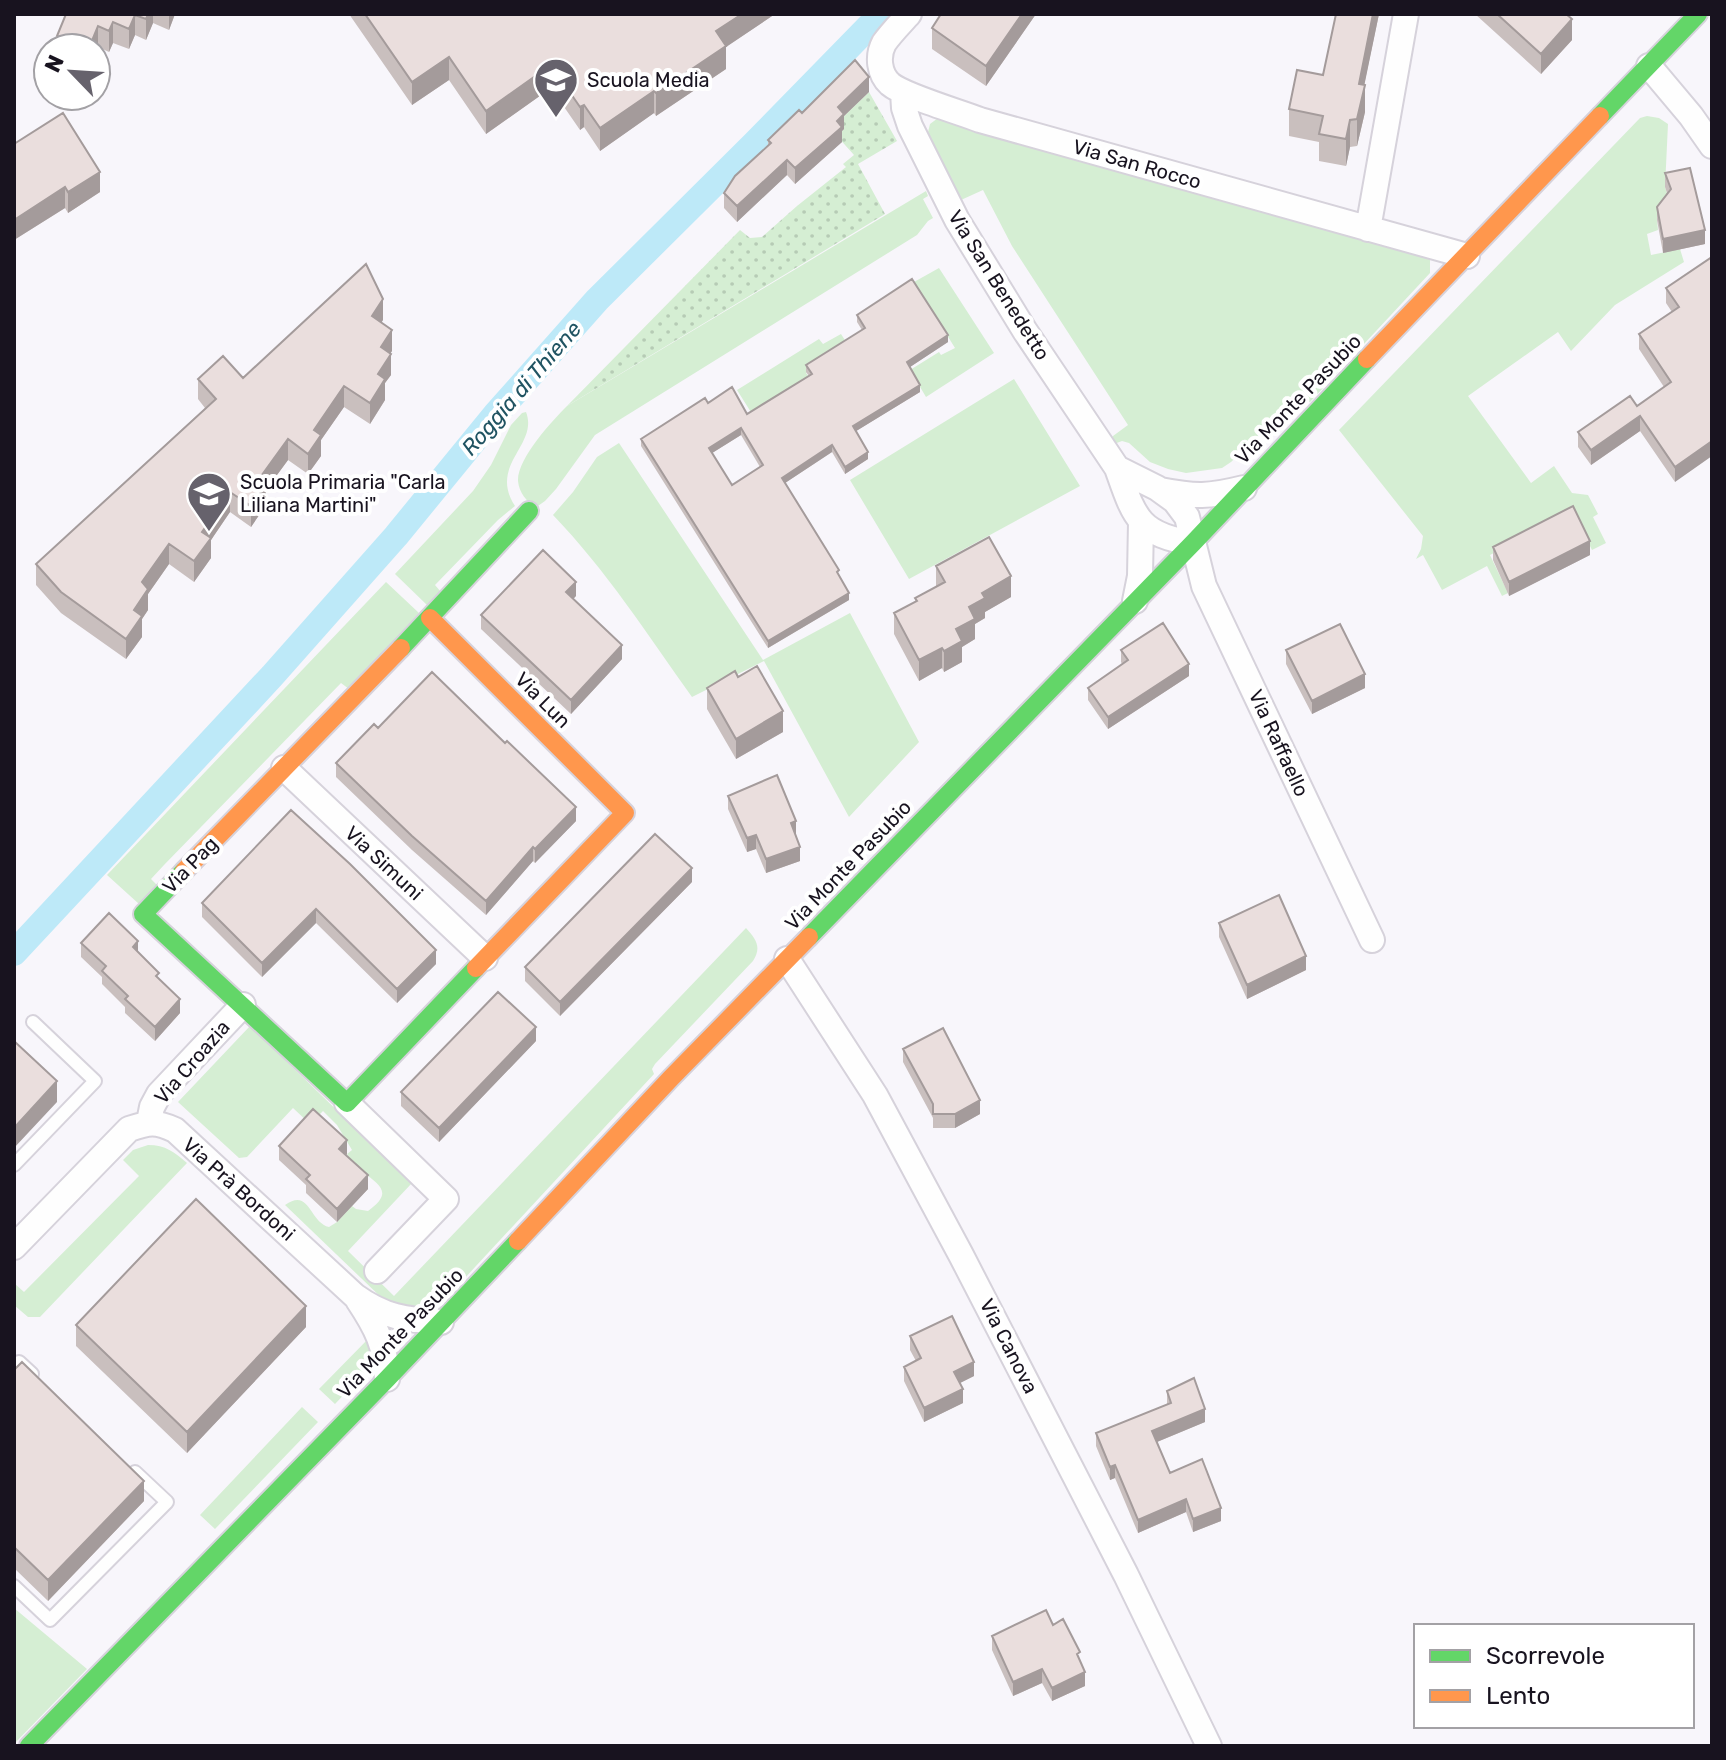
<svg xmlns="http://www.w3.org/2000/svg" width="1726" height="1760" font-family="Rubik,sans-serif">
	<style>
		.green { fill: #d5eed3 }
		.garden { fill: url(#garden-dots) }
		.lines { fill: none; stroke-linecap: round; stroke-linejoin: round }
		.canal { stroke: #bde9f8; stroke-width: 26 }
		.lane-casing { stroke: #d6d2db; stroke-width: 16 }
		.street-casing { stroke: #d6d2db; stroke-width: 28 }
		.fast-casing { stroke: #d6d2db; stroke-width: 22 }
		.slow-casing { stroke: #d6d2db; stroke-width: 22 }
		.lane { stroke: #fefefe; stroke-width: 12 }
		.street { stroke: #fefefe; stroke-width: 24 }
		.fast { stroke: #63d668; stroke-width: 18 }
		.slow { stroke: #ff974d; stroke-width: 18 }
		.wall { fill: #c9bfbe; fill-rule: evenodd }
		.shaded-wall { fill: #a49b9b }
		.building { fill: #eadedd; stroke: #a49b9b; stroke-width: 2; fill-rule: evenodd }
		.labels { text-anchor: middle; stroke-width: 8; stroke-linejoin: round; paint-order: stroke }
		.poi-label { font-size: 20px; fill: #18131f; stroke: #fff; text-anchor: start }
		.street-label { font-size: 20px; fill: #18131f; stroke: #fff }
		.water-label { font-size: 22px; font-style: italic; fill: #215462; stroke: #fff }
	</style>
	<defs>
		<pattern id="garden-dots" width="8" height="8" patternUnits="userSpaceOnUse" patternTransform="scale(2)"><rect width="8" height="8" fill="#d5eed3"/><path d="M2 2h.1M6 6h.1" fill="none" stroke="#b6cbb5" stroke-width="1.8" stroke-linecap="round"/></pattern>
	</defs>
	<rect width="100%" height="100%" fill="#f8f6fb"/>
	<!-- green -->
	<path class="green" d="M1647 116 1659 118 1668 124 1665 187 1669 199 1657 220 1658 230 1647 234 1651 255 1680 249 1684 262 1615 305 1571 351 1558 332 1468 396 1531 483 1554 466 1572 493 1588 495 1598 514 1593 517 1606 543 1592 550 1573 512 1490 555 1508 593 1502 596 1487 566 1442 590 1423 555 1416 559 1421 549 1423 536 1339 430 1640 118Z
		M938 118 1430 256V273L1310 402 1294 397 1287 399 1260 434 1231 462 1222 468 1186 473 1168 469 1150 462 1129 443 1122 441 1114 444 1111 439 1113 436 1128 425 1012 246 983 190 961 200 928 132 930 124Z
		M926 191 928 196 923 199 933 218 928 221 917 235 595 435 556 489 545 501 535 508C527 501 519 493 518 481 517 459 552 421 567 406Z
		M939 268 994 353 926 397 910 370 939 352 941 355 955 348 914 282Z
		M841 334 848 345 806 373 812 381 754 417 737 390 819 339 823 344Z
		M1014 379 1080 486 909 579 850 480Z
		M526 412C539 445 488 465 515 506L498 520 435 585 441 592 428 606 395 574 473 491 491 465 511 425 522 413Z
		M619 443 763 660 850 613 919 742 849 817 764 661 692 697C648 635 606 570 553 515L573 492 597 457Z
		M386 582 419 613 349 689 341 683 164 865 151 879 158 886 139 904 107 875Z
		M746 928C756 939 762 947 753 961L655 1064 652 1069 654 1074 438 1307 411 1311 387 1303 285 1205C310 1187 309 1222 329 1227L337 1222 352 1206 356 1209 368 1211C393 1193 381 1186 363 1172 358 1168 354 1163 349 1158L347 1154 352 1150 337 1125 323 1111 310 1124 293 1108 247 1157 239 1158 178 1102 250 1026 412 1183 348 1251 394 1296Z
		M148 1145C166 1145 174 1152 187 1163L40 1317H28L14 1305V1283L24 1292 139 1176 123 1160 133 1150Z
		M370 1337 376 1361 335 1404 319 1389Z
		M302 1407 318 1422 215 1529 200 1515Z
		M14 1608 87 1669 14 1744Z"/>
	<!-- garden -->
	<path class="garden" d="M869 92 897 141 858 164 885 214 567 406 740 230 750 238 762 237 797 206 846 167 843 164 854 155 837 136 838 122Z"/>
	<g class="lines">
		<!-- canal -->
		<path class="canal" d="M14 953 272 676 396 536 495 415 597 300 754 144 881 14"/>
		<!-- lane casing -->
		<g class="lane-casing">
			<path id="lane" d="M14 1165 95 1081 33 1022
				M14 1367 19 1362 32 1374
				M14 1586 50 1620 167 1502 135 1472"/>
		</g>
		<!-- street casing -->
		<g class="street-casing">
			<path id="street" d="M909 14C901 23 891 33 884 43 877 56 879 74 890 84 904 96 960 112 980 120L1467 256
				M1649 66 1691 116 1712 146
				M903 92 904 108 910 126 957 220 1025 331 1117 468
				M1368 229 1406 14
				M1160 490C1196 497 1208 497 1244 488
				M1193 543C1138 535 1134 516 1117 468L1157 488 1175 501 1187 517 1204 586 1372 940
				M1135 601 1140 576 1141 522
				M284 768 485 958
				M787 959 875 1095 961 1255 1126 1575 1209 1746
				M347 1103 446 1199 377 1271
				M149 1122 152 1107 159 1094 243 1005
				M14 1247 129 1129C150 1122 155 1121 175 1130L355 1296C384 1317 406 1320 441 1322
				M358 1300C376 1327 386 1346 387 1379"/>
		</g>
		<!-- fast casing -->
		<g class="fast-casing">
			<path id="fast" d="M1600 116 1698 14
				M401 648 529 511
				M184 871 143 914 347 1103 476 968
				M809 937 1193 543 1367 359
				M29 1746 387 1379 518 1241"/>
		</g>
		<!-- slow casing -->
		<g class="slow-casing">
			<path id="slow" d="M1367 359 1600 116
				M430 618 625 813 476 968
				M184 871 401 648
				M518 1241 671 1078 809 937"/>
		</g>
		<!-- lane -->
		<use href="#lane" class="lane"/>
		<!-- street -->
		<use href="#street" class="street"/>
		<!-- fast -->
		<use href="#fast" class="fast"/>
		<!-- slow -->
		<use href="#slow" class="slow"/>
	</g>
	<!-- wall -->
	<path class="wall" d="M66 14H175L169 30 153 23 146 40 135 35 129 49 113 43 109 52 98 47 96 48H57V36Z
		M349 14H775L726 47V69L656 116 654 113 600 151 584 127 580 130 551 88 486 134 449 80 412 105Z
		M941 14H1036L986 86 932 49V28Z
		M1336 14H1379L1364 85 1365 112 1357 146 1350 147 1346 166 1319 161V142L1289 136V109L1323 75Z
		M1475 14H1566L1572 40 1541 74Z
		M869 92 844 116V129L842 131V142L795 184 787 175 737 222 724 208V193L768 145V140L802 113Z
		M14 144 100 192 68 213 65 208 14 240Z
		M1665 173 1705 244 1663 253 1657 220V207L1667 193 1665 187Z
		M1712 257 1675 482 1640 431 1591 465 1578 447V432L1637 406 1664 387 1639 349V334L1672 312 1666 303V288Z
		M857 315 948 342 910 367 920 392 856 431 868 459 845 474 832 452 785 483 839 576 849 600 768 648 641 446V439L708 403 747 414 809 376 806 372V365L862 330 857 322ZM741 435 760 467 732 485 712 453Z
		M383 320 381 323 392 351 390 353 391 375 385 383V400L370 424 344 407 321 440V456L308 474 288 460 266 490V505L251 527 230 512 211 540V558L194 582 169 564 148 594V610L142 619V637L126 659 61 613 36 585V564L205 408 198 399V379L243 378Z
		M1493 547 1590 555 1509 596 1493 560Z
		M936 566 1011 597 985 612V618L975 624V639L962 647V662L944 672 942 668 919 681 894 634V613L915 602V598L936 587Z
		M576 596 573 599 622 659 571 714 481 629V615Z
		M1121 650 1189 676 1108 729 1088 700V688L1122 664 1121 662Z
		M1286 650 1365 688 1312 714 1286 664Z
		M738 677 783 732 736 759 707 709V688Z
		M378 728 576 821 535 863 533 861 486 915 412 850 336 777V763Z
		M728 796 796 835 800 861 766 873 756 849 747 852 728 809Z
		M291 810 436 964 397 1003 316 923 262 977 202 917V903Z
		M692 882 560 1016 525 981V967Z
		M1219 923 1306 970 1247 999 1219 937Z
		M81 943 138 953 159 980 180 1013 155 1041 125 1013V1007L102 984V977L81 957Z
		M536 1041 439 1142 401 1106V1092Z
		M903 1049 980 1114 955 1128H933V1118L903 1062Z
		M279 1146 347 1154 346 1155 368 1189 337 1222 306 1193V1185L279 1160Z
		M76 1325 306 1327 187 1453 76 1346Z
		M910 1336 974 1376 960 1383 963 1403 924 1422 904 1381V1367L916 1361 910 1350Z
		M14 1370 144 1501 48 1601 14 1568Z
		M1167 1391 1205 1422 1157 1442 1170 1473 1221 1521 1193 1532 1186 1512 1138 1533 1115 1478 1110 1480 1096 1446V1433L1167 1405Z
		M1053 1625 1080 1661 1085 1686 1052 1701 1042 1683 1013 1696 992 1650V1636Z"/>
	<!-- shaded-wall -->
	<path class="shaded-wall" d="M148 14H153V23L146 40V19Z
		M169 14H175L169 30Z
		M742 14H775L726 47V69L656 116V93L716 31Z
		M1022 14H1036L986 86V66Z
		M1373 14H1379L1359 111V84Z
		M135 15V35L129 49V29Z
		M1572 19V40L1541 74V54Z
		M113 22V43L109 52V31Z
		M98 26V47L96 51V48H89Z
		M449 57V80L412 105V82Z
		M551 65V88L486 134V111Z
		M869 77V92L844 116V129L842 131V142L795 184V168L838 107Z
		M1365 85V112L1357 146V119Z
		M654 91V113L600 151V128Z
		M584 105V127L580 130V107Z
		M1350 120V147L1346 166V139Z
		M787 160V175L737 222V206Z
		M100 172V192L68 213V192Z
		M65 187V208L14 240V220Z
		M1705 230V244L1663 253V239Z
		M383 299V320L372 337V316Z
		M392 330V351L381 368V347Z
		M948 335V342L907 369V362Z
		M391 354V375L385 383V400L370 424V403L378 374Z
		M920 385V392L853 433V426Z
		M344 386V407L321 440V456L308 474V454L314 430Z
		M1640 416V431L1591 465V450Z
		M741 428V435L709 455V448Z
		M288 439V460L266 490V505L251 527V506L259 479Z
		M1712 441V456L1675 482V467Z
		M832 445V452L782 485V478Z
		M868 452V459L845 474V467Z
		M230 492V512L211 540V558L194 582V561L202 532Z
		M1590 541V555L1509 596V582Z
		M169 544V564L148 594V610L142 619V637L126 659V639L142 582Z
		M1011 576V597L985 612V618L975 624V639L962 647V662L944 672V651L969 607 982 593Z
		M576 582V596L566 606V592Z
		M849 593V600L768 648V641Z
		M622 645V659L571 714V700Z
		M942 648V668L919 681V660Z
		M1189 664V676L1108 729V717Z
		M1365 674V688L1312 714V701Z
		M783 711V732L736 759V739Z
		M576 807V821L535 863V849Z
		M796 821V835L791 837V823Z
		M756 835V849L747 852V838Z
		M533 847V861L486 915V901Z
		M800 847V861L766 873V859Z
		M692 868V882L560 1016V1002Z
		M316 909V923L262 977V963Z
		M138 941V955L133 947Z
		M436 950V964L397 1003V989Z
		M1306 956V970L1247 999V985Z
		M180 999V1013L155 1041V1027Z
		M536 1027V1041L439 1142V1128Z
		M57 1081V1102L14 1148V1128Z
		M980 1100V1114L955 1128V1114Z
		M347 1140V1154L339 1163V1149Z
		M368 1175V1189L337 1222V1209Z
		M306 1306V1327L187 1453V1432Z
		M974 1362V1376L954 1386V1372Z
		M963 1389V1403L924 1422V1408Z
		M1205 1409V1422L1152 1444V1431Z
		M1115 1465V1478L1110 1480V1467Z
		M144 1481V1501L48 1601V1580Z
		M1186 1499V1512L1138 1533V1520Z
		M1221 1508V1521L1193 1532V1519Z
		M1042 1669V1683L1013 1696V1682Z
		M1085 1672V1686L1052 1701V1688Z"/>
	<!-- building -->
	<path class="building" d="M66 14H148L146 19 135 15 129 29 113 22 109 31 98 26 89 48H66L69 40 57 36Z
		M365 14H742L716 31 726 46 656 93 654 91 600 128 584 105 580 107 551 65 486 111 449 57 412 82Z
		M941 14H1022L986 66 932 28Z
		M1336 14H1373L1359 84 1365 85 1357 119 1350 120 1346 139 1319 134 1323 116 1289 109 1297 70 1323 75Z
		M1497 14H1566L1572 19 1541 54Z
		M855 60 869 77 838 107 844 114 837 121 842 127 795 168 787 160 737 206 724 193 735 176 771 143 768 140 799 110 802 113Z
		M63 113 100 172 68 192 65 187 14 220V144Z
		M1690 168 1705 230 1663 239 1657 207 1671 189 1665 173Z
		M1712 257V441L1675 467 1640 416 1591 450 1578 432 1630 396 1637 406 1671 382 1639 334 1679 307 1666 288Z
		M366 264 383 299 372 316 392 330 381 347 391 354 378 374 385 379 370 403 344 386 314 430 321 435 308 454 288 439 259 479 266 484 251 506 230 492 202 532 211 538 194 561 169 544 142 582 148 589 134 610 142 616 126 639 61 592 36 564 216 399 198 379 223 356 243 378Z
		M912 279 948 335 907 362 920 385 853 426 868 452 845 467 832 445 782 478 839 570 837 572 849 593 768 641 641 439 705 398 708 403 732 387 747 414 812 374 806 365 865 328 857 315ZM741 428 763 465 732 485 709 448Z
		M1573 506 1590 541 1509 582 1493 547Z
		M989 537 1011 576 982 593 985 598 969 607 975 619 956 629 962 641 944 651 942 648 919 660 894 613 917 601 915 598 945 582 936 566Z
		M543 550 576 582 566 592 622 645 571 700 481 615Z
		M1163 623 1189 664 1108 717 1088 688 1128 660 1121 650Z
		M1340 624 1365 674 1312 701 1286 650Z
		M757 666 783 711 736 739 707 688 735 671 738 677Z
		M432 672 505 743 507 741 576 807 535 849 533 847 486 901 412 836 336 763 374 724 378 728Z
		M777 775 796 821 791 823 800 847 766 859 756 835 747 838 728 796Z
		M291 810 350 864 436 950 397 989 316 909 262 963 202 903Z
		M655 834 692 868 560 1002 525 967Z
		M1279 895 1306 956 1247 985 1219 923Z
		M109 913 138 941 133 947 159 973 156 976 180 999 155 1027 125 999 128 996 102 971 106 966 81 943Z
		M498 992 536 1027 439 1128 401 1092Z
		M943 1028 980 1100 955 1114H933V1104L903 1049Z
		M14 1041 57 1081 14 1128Z
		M313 1109 347 1140 339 1149 368 1175 337 1209 306 1179 310 1175 279 1146Z
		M196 1199 306 1306 187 1432 76 1325Z
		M952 1316 974 1362 954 1372 963 1389 924 1408 904 1367 921 1358 910 1336Z
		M22 1362 144 1481 48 1580 14 1547V1370Z
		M1194 1378 1205 1409 1152 1431 1170 1473 1202 1459 1221 1508 1193 1519 1186 1499 1138 1520 1115 1465 1110 1467 1096 1433 1171 1403 1167 1391Z
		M1046 1610 1053 1625 1063 1619 1080 1652 1077 1654 1085 1672 1052 1688 1042 1669 1013 1682 992 1636Z"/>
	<!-- icons -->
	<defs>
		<g id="school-pin" transform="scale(2.3)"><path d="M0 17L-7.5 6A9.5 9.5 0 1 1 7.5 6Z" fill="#66626c" stroke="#fff"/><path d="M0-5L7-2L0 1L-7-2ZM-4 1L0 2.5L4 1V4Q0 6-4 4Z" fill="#fff"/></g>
	</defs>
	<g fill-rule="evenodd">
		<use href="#school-pin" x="556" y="80"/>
		<use href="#school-pin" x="209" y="494"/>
	</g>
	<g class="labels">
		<!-- poi labels -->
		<g class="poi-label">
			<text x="587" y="87">Scuola Media</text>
			<text x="240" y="489">Scuola Primaria "Carla<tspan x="240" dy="23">Liliana Martini"</tspan></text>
		</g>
		<!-- street labels -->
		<g class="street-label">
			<text transform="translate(1137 164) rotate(16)" y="7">Via San Rocco</text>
			<text transform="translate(999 285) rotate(58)" y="7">Via San Benedetto</text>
			<text transform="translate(1298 399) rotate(-46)" y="7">Via Monte Pasubio</text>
			<text transform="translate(543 700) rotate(45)" y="7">Via Lun</text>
			<text transform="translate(1279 743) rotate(65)" y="7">Via Raffaello</text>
			<text transform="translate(384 863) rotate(43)" y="7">Via Simuni</text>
			<text transform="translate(190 865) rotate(-46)" y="7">Via Pag</text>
			<text transform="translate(848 865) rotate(-46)" y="7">Via Monte Pasubio</text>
			<text transform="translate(192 1062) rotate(-49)" y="7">Via Croazia</text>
			<text transform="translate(239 1189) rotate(42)" y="7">Via Prà Bordoni</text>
			<text transform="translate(400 1333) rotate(-46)" y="7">Via Monte Pasubio</text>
			<text transform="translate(1009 1346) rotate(63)" y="7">Via Canova</text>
		</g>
		<!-- water labels -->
		<g class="water-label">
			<text transform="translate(521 388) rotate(-49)" y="8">Roggia di Thiene</text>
		</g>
	</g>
	<!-- border -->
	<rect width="1726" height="1760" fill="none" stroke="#18131f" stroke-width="32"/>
	<!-- legend -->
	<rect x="1414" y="1624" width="280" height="104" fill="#ffffff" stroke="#a3a1a5" stroke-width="2"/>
	<rect x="1430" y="1650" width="40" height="12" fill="#63d668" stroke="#a3a1a5" stroke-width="2"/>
	<text x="1486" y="1664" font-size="24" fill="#18131f">Scorrevole</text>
	<rect x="1430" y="1690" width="40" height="12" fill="#ff974d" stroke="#a3a1a5" stroke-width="2"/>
	<text x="1486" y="1704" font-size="24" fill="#18131f">Lento</text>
	<!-- north arrow -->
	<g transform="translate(72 72) rotate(295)"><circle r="38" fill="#ffffff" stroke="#a3a1a5" stroke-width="2"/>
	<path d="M0-6L14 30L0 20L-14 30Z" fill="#66626c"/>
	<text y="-12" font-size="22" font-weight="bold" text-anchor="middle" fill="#18131f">N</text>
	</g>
</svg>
